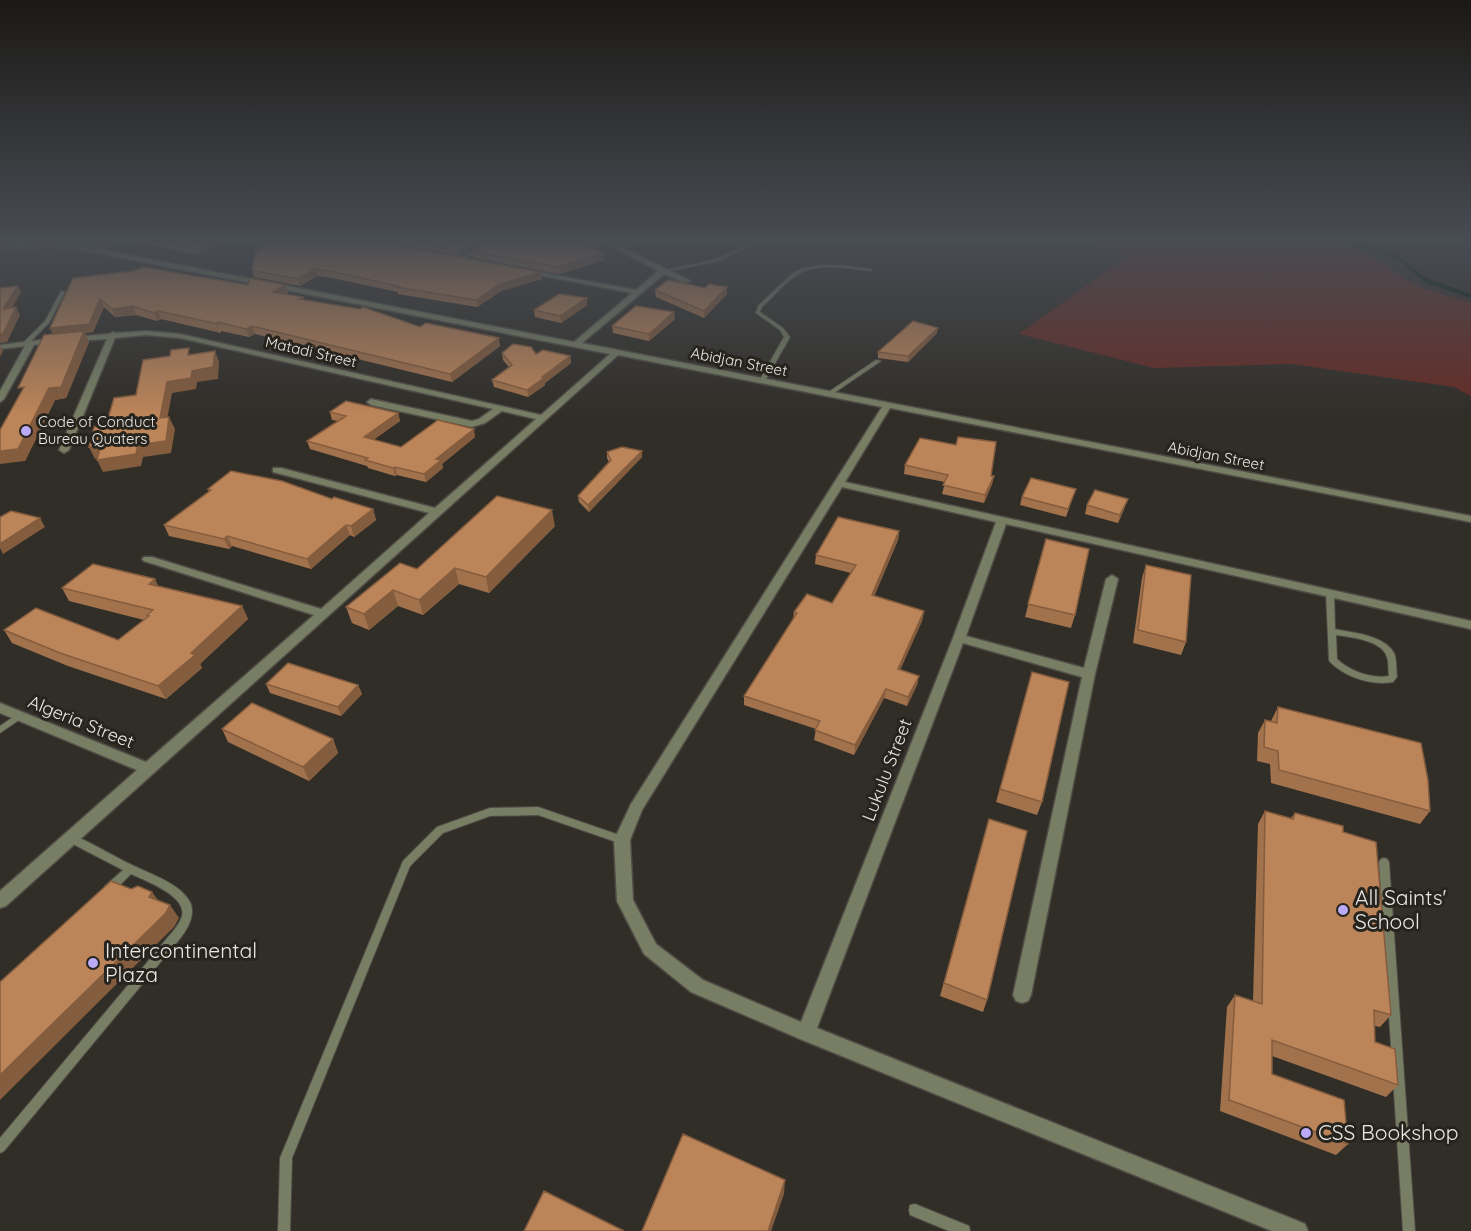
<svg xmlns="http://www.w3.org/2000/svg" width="1471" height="1231" font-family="Quicksand,sans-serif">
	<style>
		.green { fill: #652c26 }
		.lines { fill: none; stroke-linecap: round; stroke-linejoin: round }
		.stream { stroke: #001d09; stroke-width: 4 }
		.service-casing { stroke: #4f4c46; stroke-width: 2 }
		.minor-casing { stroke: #4f4c46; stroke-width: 3 }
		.service { fill: #777e64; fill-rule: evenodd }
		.minor { fill: #777e64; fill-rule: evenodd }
		.wall { fill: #a2724d }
		.shaded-wall { fill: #845c3e }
		.building { fill: #bc8459; stroke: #845c3e; stroke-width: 1.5 }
		.poi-dot { fill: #bbaaf6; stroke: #27241e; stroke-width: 2 }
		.labels { text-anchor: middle; stroke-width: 6; stroke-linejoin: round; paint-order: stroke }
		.far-street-label { font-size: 15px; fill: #eae8e4; stroke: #27241e }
		.far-poi-label { font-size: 15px; fill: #eae8e4; stroke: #27241e; text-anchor: start }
		.street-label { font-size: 18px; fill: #eae8e4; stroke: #27241e }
		.near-poi-label { font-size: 21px; fill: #eae8e4; stroke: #27241e; text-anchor: start }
	</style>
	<rect width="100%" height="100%" fill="#312e28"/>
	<!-- green -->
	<path class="green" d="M1090 241H1317L1359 250 1378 260 1405 279 1426 289 1471 303V396L1454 387 1291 364 1154 368 1019 334 1125 258Z"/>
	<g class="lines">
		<!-- stream -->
		<path class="stream" d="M1346 241 1399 258 1425 280 1471 296"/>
		<!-- service casing -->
		<g class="service-casing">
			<path id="service" d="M755 241H761L716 262 663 272 661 271 713 260Z
				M821 265H842L870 269 872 270 870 271C847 269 817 261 797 275 784 283 774 296 762 307L760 312 783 328 790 337 765 381 760 382 759 381 784 337 780 330 756 313 758 306 793 273 801 269Z
				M61 291 65 292 49 323 27 345H23V343L45 321Z
				M876 360 881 361 831 395H827V393Z
				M1327 591H1330L1334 593 1335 629C1353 633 1384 635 1394 653 1397 660 1396 669 1397 677L1393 682C1372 686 1345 677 1330 662L1329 660 1326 593ZM1336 635C1350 637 1382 640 1387 657 1389 663 1388 670 1389 676 1372 679 1349 671 1337 659Z
				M19 713 22 714 23 716 22 718 0 733V726Z
				M538 807 625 837 627 840 625 843 622 844 538 815 490 816 443 833 410 866 292 1158 290 1231H278L280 1158 403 861 437 827 490 808Z
				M70 834C91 842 111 855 132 865 148 873 167 879 181 891 186 896 192 902 192 910 193 926 177 942 168 953L4 1151 0 1153V1138L160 947C167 937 179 927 182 916 187 896 146 881 131 874L113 892 109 893 105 892 104 889 105 886 123 870 67 841 65 838 67 835Z
				M1384 858 1387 859 1389 862 1415 1231H1403L1379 862 1381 859Z
				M915 1204 969 1226 970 1231H949L910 1215 909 1210 910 1205Z"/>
		</g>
		<!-- minor casing -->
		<g class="minor-casing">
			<path id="minor" d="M114 241H123L104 250 574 342 632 293 523 272 527 270 636 290 658 271 601 241H610L691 281 684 283 664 274 582 343 1471 516V522L890 408 845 482 1471 621V629L1006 524 966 636 1084 668 1106 579 1112 575 1118 579 1095 674 1031 995 1028 1001 1022 1003 1016 1001 1013 995 1082 677 963 643 817 1028 1298 1221 1305 1224 1308 1231H1272L800 1039 691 992 644 954 617 901 614 840 631 804 882 407 618 355 6 906 0 908V891L137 770 0 713V703L146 762 314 615 144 561 142 559 144 557H152L321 609 429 513 273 472V468H281L435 508 536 419 502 411 485 423 472 427 371 405 367 402 371 399 472 421 479 419 493 409 180 338 146 335 115 338 69 450 64 453 59 450 107 339 74 341H71V337L109 334 113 332 116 333 146 331 180 334 541 415 610 354 77 249 48 247 0 249V245L48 243 96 249ZM842 487 996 522 953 638 801 1022 703 980 656 944 633 900 630 840 642 810Z
				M488 241H496L462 261 457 260Z
				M56 338 60 340 59 342 34 345 4 399 0 402V391L25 346 0 349V345Z"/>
		</g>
		<!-- service -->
		<use href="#service" class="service"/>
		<!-- minor -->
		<use href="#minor" class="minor"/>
	</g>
	<!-- wall -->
	<path class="wall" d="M0 241H18L0 243Z
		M89 241H108L103 243Z
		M134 241H226L197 255Z
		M274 241 542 279 501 291 477 307 398 294V292L332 278 317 276 300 286 254 277 252 270Z
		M381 241H483L459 256Z
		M601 248 595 249 605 260 559 274 473 258 472 251Z
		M73 278 248 285H285L288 293 286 294 303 297 304 300 500 346 452 382 255 334 249 337 221 331V333L161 319 157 321 136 315 115 317 104 307 93 332 85 333 89 342 66 398 55 400 25 461 53 334 50 328Z
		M727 287V294L704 318 656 297 655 290Z
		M587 298V305L561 323 535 317 534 310Z
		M675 319 649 341 613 333 612 326Z
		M937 333 908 362 878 358V352Z
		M502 353 570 356 571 363 545 383V385L528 397 494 387 492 380 509 367 503 360Z
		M330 412 398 413 400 421 373 440 401 447 475 437 442 464 443 468 426 482 397 475 395 476 368 468 367 466 310 449 307 441 338 421 332 420Z
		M607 452 642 457 589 512 579 502 578 496 609 462 607 458Z
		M905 465 994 476 992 484 984 503 942 494 945 482 904 474Z
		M208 489 332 499 373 509 376 520 354 537 350 535 311 569 232 546 229 549 169 536 164 525 209 492Z
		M1022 497H1073L1066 517 1020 505Z
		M1087 505 1125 507 1118 523 1085 514Z
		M555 526 489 593 459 584 423 615 398 606 369 630 352 623 346 607 417 569Z
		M899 531 898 540 874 596 924 611 922 621 900 670 919 676 917 685 907 706 884 698 854 755 814 740 816 729 744 705V696L793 619 794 612 832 603 851 573 815 564 816 555Z
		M1046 539 1075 615 1071 628 1025 617Z
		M1146 565 1186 642 1181 655 1133 643 1142 578Z
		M158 586 242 606 248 619 200 664 202 668 166 699 68 666 12 643 4 630 118 640 144 620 69 601 62 588Z
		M266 684 358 685 362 694 341 716 270 693Z
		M1029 685 1042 802 1037 815 996 802Z
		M1278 707 1430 811 1420 824 1271 783 1270 764 1257 761 1258 733 1265 720 1271 721Z
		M222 729 333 739 338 753 309 781 228 742Z
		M1265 811 1291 818 1295 813 1343 832 1391 1015 1380 1027 1375 1026V1042L1398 1085 1386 1097 1272 1056V1074L1348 1144 1336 1155 1220 1111 1227 1007 1235 995 1253 1001 1258 824Z
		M989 819 987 1000 983 1012 940 996Z"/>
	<!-- shaded-wall -->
	<path class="shaded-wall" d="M210 241H226L197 255 195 249Z
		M471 241H483L459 256 457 249Z
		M600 241 601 248 586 252 585 245Z
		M605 253V260L559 274 558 267Z
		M315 269 317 276 300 286 298 279Z
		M541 272 542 279 501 291 477 307 476 300 500 284Z
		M285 285 288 293 275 300 273 292Z
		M18 286 21 293 7 316 3 309Z
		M727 287V294L704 318V311Z
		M587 298V305L561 323 560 316Z
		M100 299 104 307 93 332 85 333 89 342 66 398 55 400 25 461 0 464V451L54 336 50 328Z
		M133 306 136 315 115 317 112 309Z
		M16 307 20 315 7 342 0 343V334Z
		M158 311 161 319 157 321 154 313Z
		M674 312 675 319 649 341V334Z
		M252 326 255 334 249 337 246 329Z
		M938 328 937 333 908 362V356Z
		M499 338 500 346 452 382 450 374Z
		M0 346 3 351 0 357Z
		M215 351 219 362 218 379 197 382 196 389 172 393 165 430 160 418 167 382 192 371Z
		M570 356 571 363 545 383V385L528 397 527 390Z
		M398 413 400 421 366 445 364 437Z
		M169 417 175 429 171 453 143 457 141 466 103 472 97 460 138 445Z
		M474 429 475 437 442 464 443 468 426 482 424 474 436 459Z
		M101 445 107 457 95 459 89 447Z
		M642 451V457L589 512 588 505Z
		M395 467 397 475 395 476 393 468Z
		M994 476 992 484 984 503 985 495Z
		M1128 499 1125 507 1118 523 1120 515Z
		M373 509 376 520 354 537 351 526Z
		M552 510 555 526 489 593 486 577Z
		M40 518 45 527 3 554 0 548V544Z
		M346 525 350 535 311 569 307 559Z
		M899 531 898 540 871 604 872 595Z
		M227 536 232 546 229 549 224 539Z
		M455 568 459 584 423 615 419 600Z
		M155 579 161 592 149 584Z
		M393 590 398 606 369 630 364 614Z
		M242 606 248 619 200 664 202 668 166 699 158 686 191 653Z
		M924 611 922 621 896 679 898 669Z
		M919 676 917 685 907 706 908 697Z
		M358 685 362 694 341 716 338 707Z
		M886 689 884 698 854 755 855 745Z
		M333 739 338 753 309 781 303 767Z
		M152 892 161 904 149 897Z
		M170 905 179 918 174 927 0 1100V1075Z
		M785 1180 784 1194 771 1231H768Z"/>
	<!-- building -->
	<path class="building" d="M161 241H210L195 249Z
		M274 241H374L541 272 500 284 476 300 396 287 398 286 330 271 315 269 298 279 252 270 256 251Z
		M415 241H471L457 249Z
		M488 241H600L585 245 605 253 558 267 472 251Z
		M143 267 248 285 250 278 285 285 273 292 303 297 299 299 360 309 363 307 420 327 426 323 499 338 450 374 252 326 246 329 218 322V324L158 311 154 313 133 306 112 309 100 299 89 324 50 328 73 278 134 271Z
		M668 280 705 288 709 284 727 287 704 311 655 290Z
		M18 286 3 309 16 307 3 334H0V288Z
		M559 294 587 298 560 316 534 310Z
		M636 306 674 312 649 334 612 326Z
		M913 321 938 328 908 356 878 352Z
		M84 331 61 387 49 388 18 449 0 451V430L24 387 18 388 44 335Z
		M513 344 531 347 536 354 543 350 570 356 542 377 544 378 527 390 492 380 512 365 502 353Z
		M189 348 188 355 215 351 213 367 192 371 191 378 167 382 160 418 169 417 166 441 138 445 136 454 97 460 101 445 89 447 94 427 106 425 114 398 136 395 143 360 170 356 171 350Z
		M346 401 398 413 364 437 401 447 438 420 474 429 436 459 441 460 424 474 395 467 393 468 365 460 368 458 307 441 346 416 330 412Z
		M958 437 996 442 991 476H994L985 495 943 485 948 475 905 465 920 438 956 445Z
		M622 447 642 451 588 505 578 496 611 460 607 452Z
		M231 471 282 481 332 499 334 497 373 509 351 526 346 525 307 559 227 536 224 539 164 525 211 490 208 489Z
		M1031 478 1076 489 1068 509 1022 497Z
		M1095 490 1128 499 1120 515 1087 505Z
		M497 496 552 510 486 577 455 568 419 600 393 590 364 614 346 607 400 563 417 569Z
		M11 511 40 518 0 544V517Z
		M838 517 899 531 872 595 924 611 898 669 919 676 908 697 886 689 855 745 815 730 820 721 744 696 797 613 794 612 807 594 832 603 856 565 816 555Z
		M1046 539 1089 549 1075 615 1028 604Z
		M93 564 155 579 149 584 242 606 191 653 195 655 158 686 60 653 4 630 36 608 118 640 149 616 147 615 153 610 62 588Z
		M1146 565 1191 575 1186 642 1138 630Z
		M288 663 358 685 338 707 266 684Z
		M1032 672 1069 682 1042 802 1000 789Z
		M252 703 333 739 303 767 222 729Z
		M1278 707 1421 743 1428 780 1430 811 1279 770 1278 751 1264 747 1265 720 1277 723Z
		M1265 811 1293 819 1295 813 1343 826V832L1376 842 1391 1015 1374 1010 1375 1042 1395 1049 1398 1085 1272 1040V1074L1344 1100 1348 1144 1229 1100 1235 995 1262 1004Z
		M989 819 1027 831 987 1000 944 983Z
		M111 881 131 889 138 886 152 892 149 897 170 905 165 914 0 1075V982Z
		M683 1134 785 1180 768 1231H642Z
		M544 1191 624 1231H524Z"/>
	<!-- sky -->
	<linearGradient id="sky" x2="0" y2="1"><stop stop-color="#1b1916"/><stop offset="0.58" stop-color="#484c53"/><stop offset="1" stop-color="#484c53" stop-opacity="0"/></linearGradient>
	<rect width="1471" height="414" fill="url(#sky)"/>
	<!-- markers -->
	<g class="poi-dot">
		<circle cx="26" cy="431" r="6"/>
		<circle cx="1343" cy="910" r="6"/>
		<circle cx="93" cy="963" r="6"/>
		<circle cx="1306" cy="1133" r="6"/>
	</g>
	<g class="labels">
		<!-- far-street labels -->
		<g class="far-street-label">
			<text transform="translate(311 352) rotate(13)" y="5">Matadi Street</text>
			<text transform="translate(739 362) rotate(11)" y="5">Abidjan Street</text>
			<text transform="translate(1216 456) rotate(11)" y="5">Abidjan Street</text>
		</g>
		<!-- far-poi labels -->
		<g class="far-poi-label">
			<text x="38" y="427">Code of Conduct<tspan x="38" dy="17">Bureau Quaters</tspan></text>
		</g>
		<!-- street labels -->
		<g class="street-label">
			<text transform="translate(81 722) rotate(22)" y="6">Algeria Street</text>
			<text transform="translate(887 770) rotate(-69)" y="6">Lukulu Street</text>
		</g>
		<!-- near-poi labels -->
		<g class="near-poi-label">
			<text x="1355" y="905">All Saints'<tspan x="1355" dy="24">School</tspan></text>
			<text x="105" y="958">Intercontinental<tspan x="105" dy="24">Plaza</tspan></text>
			<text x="1318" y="1140">CSS Bookshop</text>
		</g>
	</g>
</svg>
